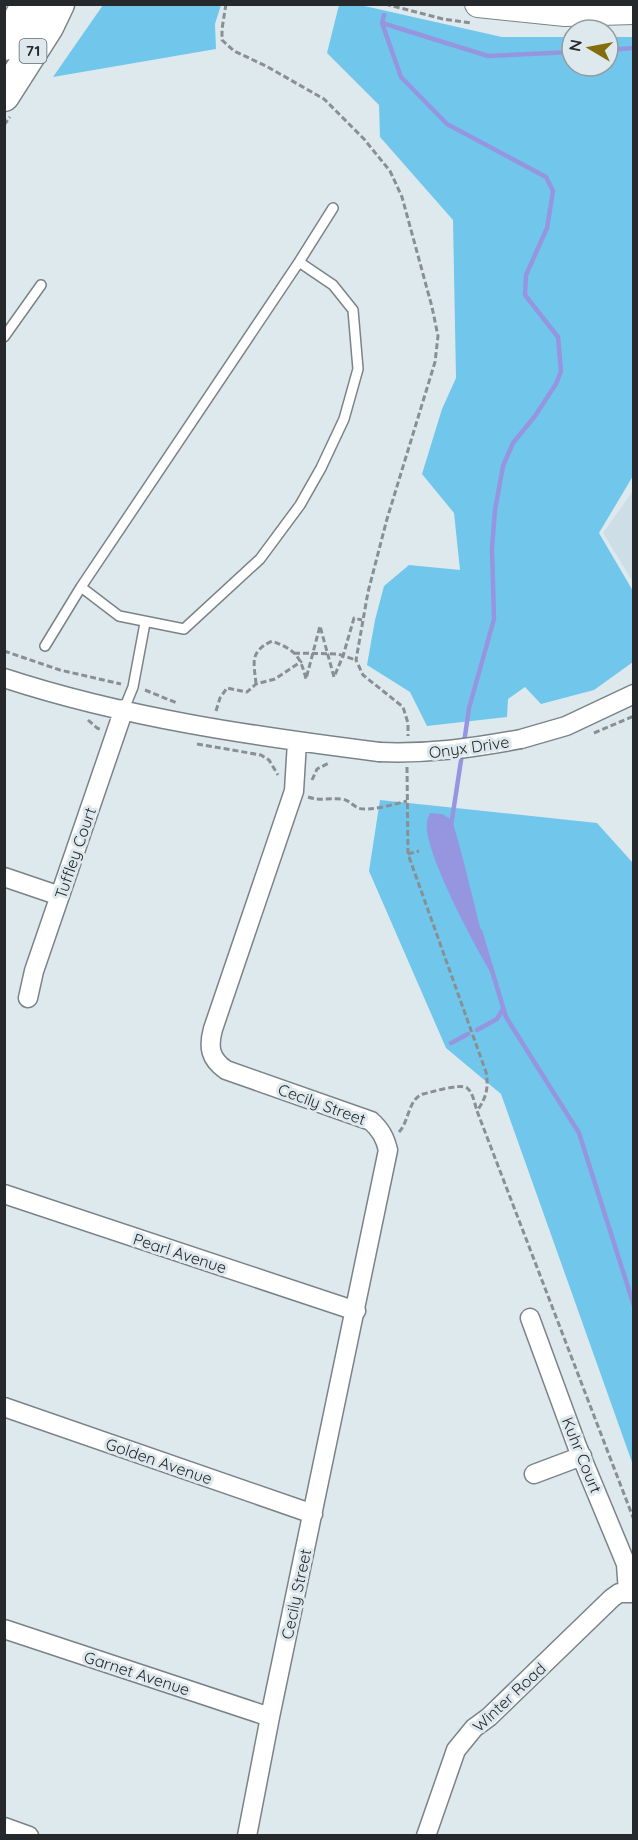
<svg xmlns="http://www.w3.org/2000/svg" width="638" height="1840" font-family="Quicksand,sans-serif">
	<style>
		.built { fill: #cddee7 }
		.green { fill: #71c6eb }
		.water { fill: #9596df }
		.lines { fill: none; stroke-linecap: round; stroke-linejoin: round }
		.stream { stroke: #9596df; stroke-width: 4.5 }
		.service-casing { stroke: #7a8388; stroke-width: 12 }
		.minor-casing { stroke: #7a8388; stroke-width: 21 }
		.secondary-casing { stroke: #7a8388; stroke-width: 28 }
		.trunk-casing { stroke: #7a8388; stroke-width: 33 }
		.path { stroke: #889093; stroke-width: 3; stroke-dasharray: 6 3; stroke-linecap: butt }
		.service { stroke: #fff; stroke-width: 9 }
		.minor { stroke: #fff; stroke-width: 18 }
		.secondary { stroke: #fff; stroke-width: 26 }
		.trunk { stroke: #fff; stroke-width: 30 }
		.minor-bridge-casing { stroke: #7a8388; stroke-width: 21; stroke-linecap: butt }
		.minor-bridge { stroke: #fff; stroke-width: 18 }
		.labels { text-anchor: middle; stroke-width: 6; stroke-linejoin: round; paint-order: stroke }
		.shield { fill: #dee9ee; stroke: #5d6366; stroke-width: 1.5 }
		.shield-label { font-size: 15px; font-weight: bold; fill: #26292b }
		.street-label { font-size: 16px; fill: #26292b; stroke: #dee9ee }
	</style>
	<rect width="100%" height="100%" fill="#dee9ee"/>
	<!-- built -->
	<path class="built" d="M633 491 634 582H633L603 533Z"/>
	<!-- green -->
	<path class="green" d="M103 5H221L215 24 216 49 53 77Z
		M339 5H360L502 37H572V66H608V37H633V476L599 533 633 591V662L594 690 541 704 525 687 508 699 507 717 427 726 410 692 367 665 375 620 384 586 409 565 460 570 454 513 422 474 442 409 456 378 453 220 380 137 379 105 327 53Z
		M380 800 597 823 633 863V1465L501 1094 446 1048 369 871Z"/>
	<!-- water -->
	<path class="water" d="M430 813 442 814 452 820C468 872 478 926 494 978 478 952 422 849 427 822 427 819 429 816 430 813Z"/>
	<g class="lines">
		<!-- stream -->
		<path class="stream" d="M384 15 382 23 401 77 447 124 546 177 553 191 547 228 526 275 525 295 558 337 561 371 556 384 535 416 513 443 503 466 495 510 492 548 494 619 469 708 464 743
			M382 23 488 56 572 52
			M608 50 634 48
			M451 826 462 754
			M480 931 506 1017 579 1133 634 1306
			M477 1030 497 1019 503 1009
			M451 1043 468 1034"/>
		<!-- service casing -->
		<g class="service-casing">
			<path id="service" d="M4 337 41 285
				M81 587 119 616 184 629 260 559 300 505 321 468 344 419 358 369 353 310 333 285 299 262
				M45 646 81 587 299 262 333 208
				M124 709 133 687 145 623"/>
		</g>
		<!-- minor casing -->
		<g class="minor-casing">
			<path id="minor" d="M4 678C126 718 253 736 379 752
				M521 739 566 726 634 694
				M4 877 60 896
				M28 998 34 971 124 709
				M4 1194 356 1311
				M530 1318 577 1446 626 1564 628 1592
				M4 1407 313 1514
				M534 1474 582 1456
				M4 1629 270 1717
				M4 1827 29 1836
				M247 1836 270 1717 388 1150C385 1138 381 1130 371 1121L226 1070C210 1059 208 1047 213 1029L294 791 297 742
				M426 1836 456 1750 474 1728 489 1717 612 1598 619 1593H634"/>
		</g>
		<!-- secondary casing -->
		<g class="secondary-casing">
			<path id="secondary" d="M478 4 565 13 634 11"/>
		</g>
		<!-- trunk casing -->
		<g class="trunk-casing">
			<path id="trunk" d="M4 45 27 4
				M4 96 48 27 59 4"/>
		</g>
		<!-- path -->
		<path class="path" d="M226 4 222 29V40L234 51 266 66 324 99 364 139 390 171 402 197 432 307 438 336 435 362 387 519 368 592 356 660 363 675 403 707 408 723V736
			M385 4 443 19 471 23
			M4 125 10 117
			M4 651 60 670 121 684
			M294 653 338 654 356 660
			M256 684C254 662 249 652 272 641 295 650 300 655 306 679L320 626 334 677 343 656 354 618 362 620
			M145 690 177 703
			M216 711 220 698 227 688 247 692 256 684 275 679 302 661
			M88 720 97 728 102 730
			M594 733 634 716
			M197 744 261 755 269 760 278 775
			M407 767 408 854 486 1072C489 1088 486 1098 477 1111L634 1520
			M312 780 317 769 329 763
			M308 797C320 801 329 798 342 799 349 800 352 805 358 808 369 812 395 804 407 801
			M408 854 419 851
			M399 1132C409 1122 408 1099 423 1094 432 1092 460 1083 467 1088 473 1092 475 1105 477 1111"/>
		<!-- service -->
		<use href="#service" class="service"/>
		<!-- minor -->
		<use href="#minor" class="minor"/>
		<!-- secondary -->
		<use href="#secondary" class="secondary"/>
		<!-- trunk -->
		<use href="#trunk" class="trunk"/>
		<!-- minor-bridge casing -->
		<g class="minor-bridge-casing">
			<path id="minor-bridge" d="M379 752C429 754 473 748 521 739"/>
		</g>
		<!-- minor-bridge -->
		<use href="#minor-bridge" class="minor-bridge"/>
	</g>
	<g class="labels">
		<!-- shield labels -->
		<rect class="shield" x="19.5" y="39" width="27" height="24" rx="4.5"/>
		<g class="shield-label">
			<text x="33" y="56">71</text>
		</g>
		<!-- street labels -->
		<g class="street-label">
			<text transform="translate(469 747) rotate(-8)" y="6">Onyx Drive</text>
			<text transform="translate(75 853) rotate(-71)" y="6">Tuffley Court</text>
			<text transform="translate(322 1104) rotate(20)" y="6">Cecily Street</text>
			<text transform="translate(180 1253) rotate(18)" y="6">Pearl Avenue</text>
			<text transform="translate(582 1455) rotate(68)" y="6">Kuhr Court</text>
			<text transform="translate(159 1461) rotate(19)" y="6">Golden Avenue</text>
			<text transform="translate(296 1594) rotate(-78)" y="6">Cecily Street</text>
			<text transform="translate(137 1673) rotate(18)" y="6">Garnet Avenue</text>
			<text transform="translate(509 1697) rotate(-43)" y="6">Winter Road</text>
		</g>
	</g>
	<!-- border -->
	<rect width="638" height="1840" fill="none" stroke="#26292b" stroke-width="12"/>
	<!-- north arrow -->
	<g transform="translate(590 48) rotate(280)"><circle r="28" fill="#dee9ee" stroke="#949ca0" stroke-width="1.5"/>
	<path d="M0-4.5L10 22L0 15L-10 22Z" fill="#856d0b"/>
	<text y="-9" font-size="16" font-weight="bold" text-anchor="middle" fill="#26292b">N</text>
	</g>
</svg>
